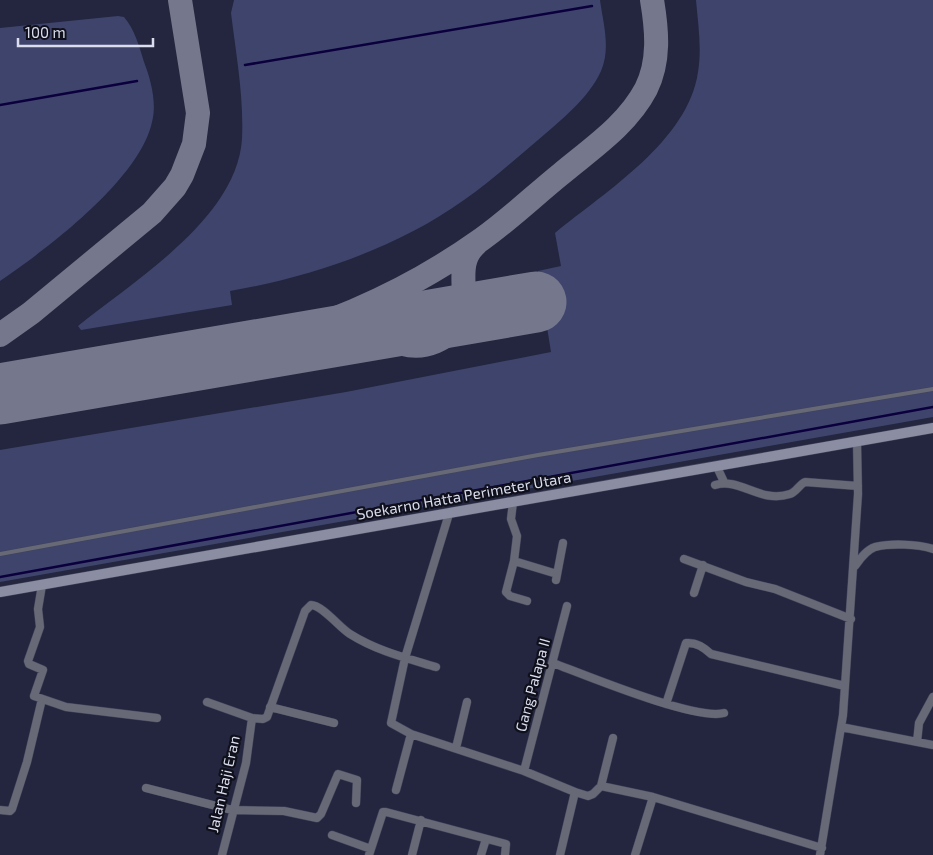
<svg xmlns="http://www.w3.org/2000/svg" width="933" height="855" font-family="'Exo 2',sans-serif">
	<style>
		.green { fill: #3f446c }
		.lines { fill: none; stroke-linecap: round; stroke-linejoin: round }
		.stream { stroke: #0b003d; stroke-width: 2.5 }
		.taxiway { stroke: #75788c; stroke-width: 24 }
		.runway { stroke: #75788c; stroke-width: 61 }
		.service-casing { stroke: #40435a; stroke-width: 5 }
		.minor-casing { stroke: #40435a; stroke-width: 9 }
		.secondary-casing { stroke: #40435a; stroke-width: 11 }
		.service { stroke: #676976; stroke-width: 4 }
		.minor { stroke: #676976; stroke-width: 8 }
		.secondary { stroke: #8b8ea2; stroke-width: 10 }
		.labels { text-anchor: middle; stroke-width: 4.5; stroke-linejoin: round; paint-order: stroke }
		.street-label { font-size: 15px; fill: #dadded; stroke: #0f101b }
	</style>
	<rect width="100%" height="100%" fill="#23263e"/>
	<!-- green -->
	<path class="green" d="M234 0H600C603 23 611 48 601 71 589 98 560 121 538 140 514 160 490 182 464 200 397 248 311 277 230 291L232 305 81 330 78 326C135 280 237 218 242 139 244 97 236 54 231 13Z
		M696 0H933V417L0 582V450L346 392 551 352 538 271 561 266 555 233C606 191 688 141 698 72 702 48 698 24 696 0Z
		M118 16 124 17C135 30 139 46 144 62 151 80 157 103 152 122 140 179 47 249 0 281V28Z"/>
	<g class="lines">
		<!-- stream -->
		<path class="stream" d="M245 65 592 6
			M0 105 137 81
			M0 577 933 407"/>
		<!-- taxiway -->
		<path class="taxiway" d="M0 335 31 313 152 213 175 187 182 175 194 144 198 113 180 0
			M317 341C335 338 356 332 374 333 385 334 393 341 403 344 424 350 449 340 459 320 472 295 452 265 476 244
			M214 357C314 331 398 299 482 239 510 219 535 195 561 174 592 148 627 125 646 89 660 61 657 30 652 0"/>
		<!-- runway -->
		<path class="runway" d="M0 394 536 302"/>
		<!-- service casing -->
		<g class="service-casing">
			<path id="service" d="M0 554 538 455 933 389"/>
		</g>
		<!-- minor casing -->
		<g class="minor-casing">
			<path id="minor" d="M717 467 724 482
				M715 485C740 477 760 504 790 494 796 492 799 485 805 482L858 486
				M513 502 511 519 517 536 514 561 506 592 510 596 527 601
				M449 514 405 658 391 723 411 734 524 771 575 792 588 796 593 794 601 786 653 797 822 848
				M684 559 746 582 775 589 851 619
				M514 561 557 574
				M855 566C860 559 866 550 875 547 891 543 917 544 933 549
				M556 580 563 543
				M42 585 38 609 40 627 28 661 29 664 43 670 34 696 66 707 157 718
				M694 593 703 565
				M553 663C585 675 696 721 724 713
				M207 702 252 718 263 719 267 717 305 611 311 605C322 605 340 628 350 634 377 651 406 658 436 667
				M666 704 686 643C697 642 704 648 711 654L845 686
				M270 707 334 723
				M841 727 933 745
				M917 742 919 723 933 697
				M456 748 467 702
				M524 771 567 606
				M601 786 613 738
				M146 788 232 810 284 811 317 818 321 814 338 774 357 780 356 803
				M396 790 411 734
				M0 810 10 811 12 809 27 762 42 699
				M332 835 371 849
				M222 855 246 763 252 718
				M369 855 383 812H386L506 844 505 855
				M412 855 421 820
				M481 855 486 839
				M560 855 575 792
				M635 855 653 797
				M820 855 843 715 858 494 857 441"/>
		</g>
		<!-- secondary casing -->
		<g class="secondary-casing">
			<path id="secondary" d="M0 592 933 428"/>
		</g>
		<!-- service -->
		<use href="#service" class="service"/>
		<!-- minor -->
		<use href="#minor" class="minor"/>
		<!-- secondary -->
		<use href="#secondary" class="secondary"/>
	</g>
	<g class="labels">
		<!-- street labels -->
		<g class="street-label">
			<text transform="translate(464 496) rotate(-10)" y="5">Soekarno Hatta Perimeter Utara</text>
			<text transform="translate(533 685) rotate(-75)" y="5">Gang Palapa II</text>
			<text transform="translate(224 784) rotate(-77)" y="5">Jalan Haji Eran</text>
		</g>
	</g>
	<!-- scale -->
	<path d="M18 38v8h135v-8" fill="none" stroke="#dadded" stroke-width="2.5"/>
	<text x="25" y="38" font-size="15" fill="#dadded" stroke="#0f101b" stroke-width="4" paint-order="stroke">100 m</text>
</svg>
